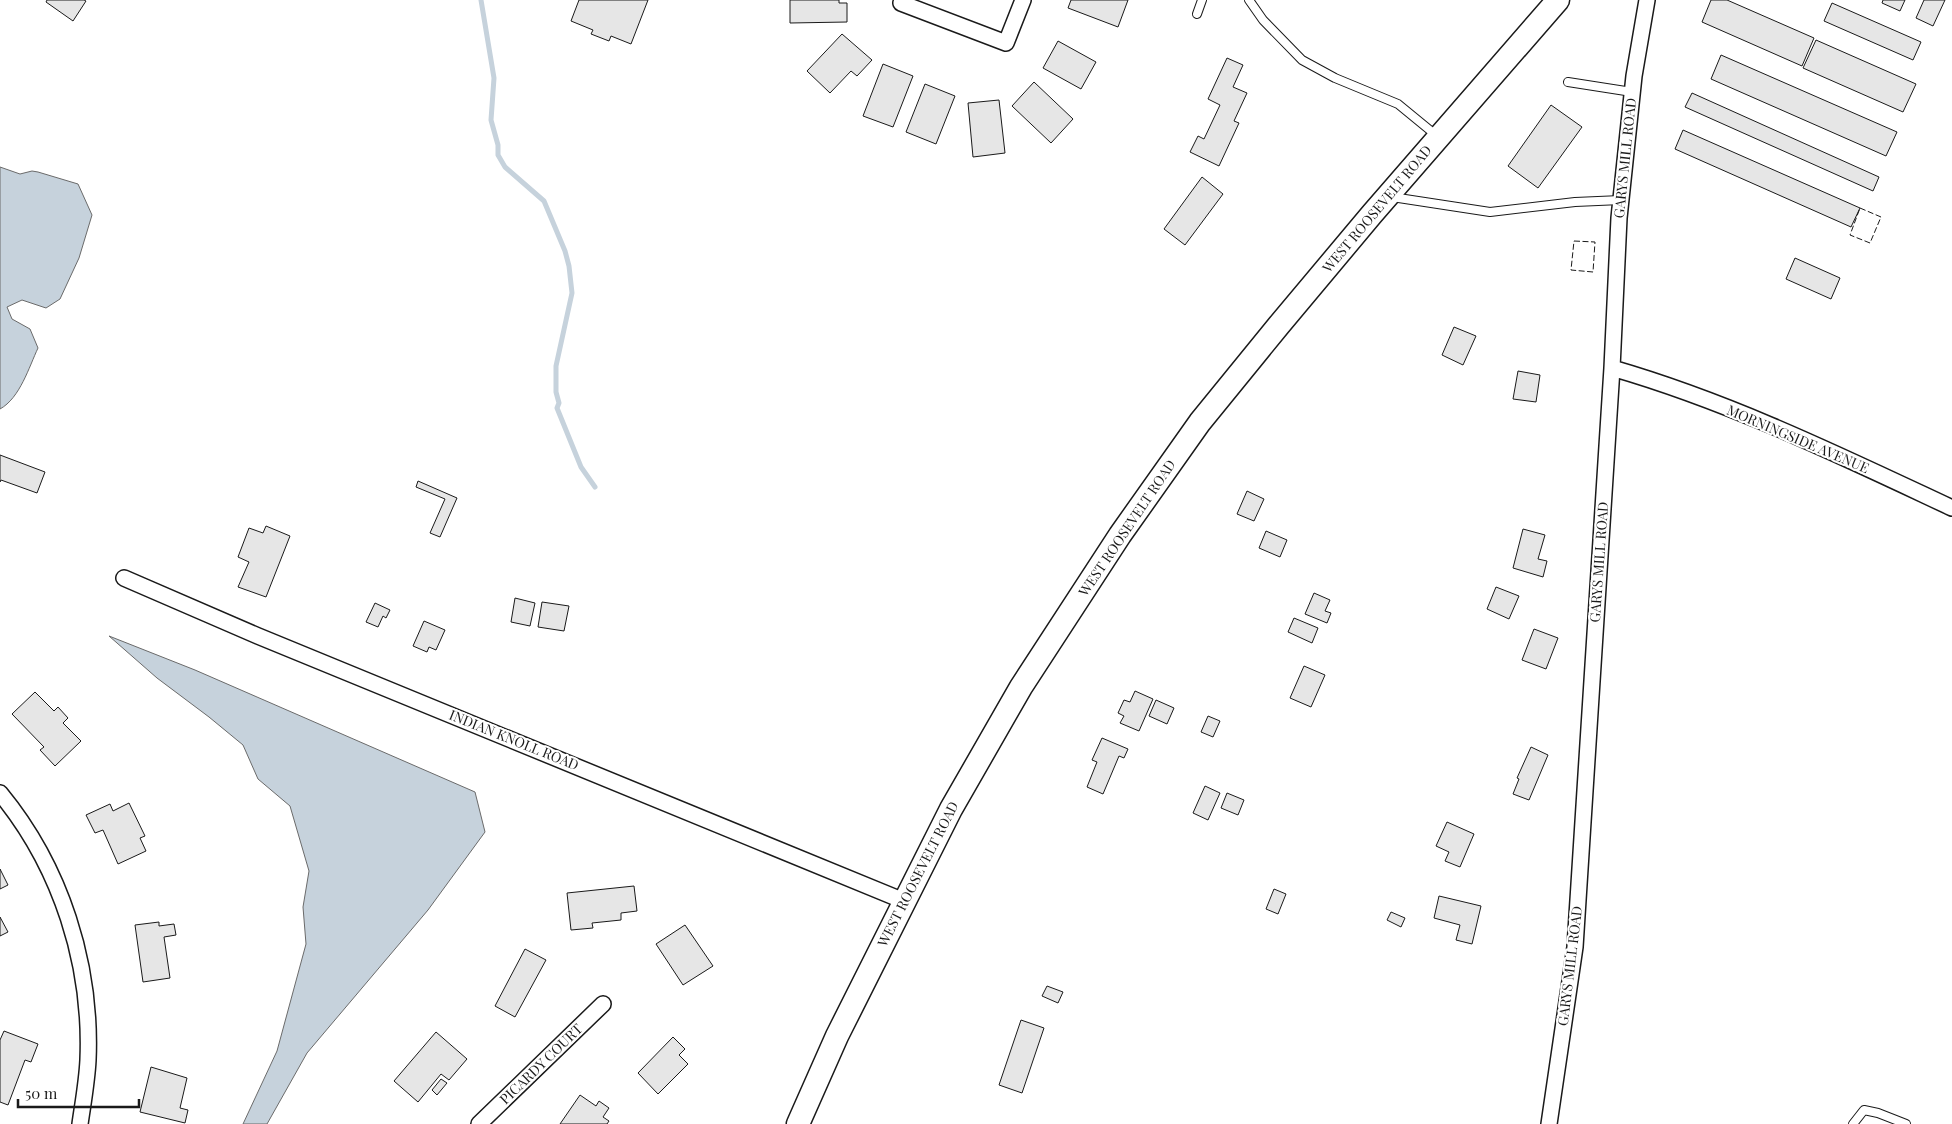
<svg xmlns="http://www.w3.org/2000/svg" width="1952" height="1124" font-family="'Playfair Display',serif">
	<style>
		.water { fill: #c6d2dc; stroke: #6a6a6a }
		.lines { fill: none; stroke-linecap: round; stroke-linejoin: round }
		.stream { stroke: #c6d2dc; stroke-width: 5 }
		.building { fill: #e6e6e6; stroke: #1a1a1a }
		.lane-casing { stroke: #1a1a1a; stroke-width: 10 }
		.street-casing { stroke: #1a1a1a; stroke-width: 18 }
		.primary-casing { stroke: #1a1a1a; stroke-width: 25 }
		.lane { stroke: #fff; stroke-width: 8 }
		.street { stroke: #fff; stroke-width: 15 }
		.primary { stroke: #fff; stroke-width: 22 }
		.fence { stroke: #1a1a1a; stroke-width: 1; stroke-dasharray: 6 2.5; stroke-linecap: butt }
		.labels { text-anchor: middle; stroke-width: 4; stroke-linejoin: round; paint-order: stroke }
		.street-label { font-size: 14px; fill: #1a1a1a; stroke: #fff }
	</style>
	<rect width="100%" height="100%" fill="#fff"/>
	<!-- water -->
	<path class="water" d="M0 167 20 174 32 171 38 172 78 184 92 215 79 258 60 299 46 308 22 300 7 307 12 319 30 329 38 348C29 367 20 398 0 409Z
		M109 636 195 670 475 792 485 832 428 910 307 1053 267 1124H243L277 1051 306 944 303 907 309 871 290 806 258 779 243 745 209 717 157 678Z"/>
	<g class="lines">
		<!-- stream -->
		<path class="stream" d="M481 0 494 78 491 120 498 145V155L505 167 544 201 565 251 569 266 572 293 556 366V392L559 403 557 408 581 467 595 487"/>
	</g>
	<!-- building -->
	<path class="building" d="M47 0H84L86 1 73 21 46 2Z
		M579 0H648L631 44 611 36 609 41 591 34 593 30 571 21Z
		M790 0H839V3H847V22L790 23Z
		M1071 0H1128L1118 27 1068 8Z
		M1711 0H1727L1814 38 1802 66 1702 22Z
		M1883 0H1905L1900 11 1882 3Z
		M1924 0H1945L1933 26 1916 18Z
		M1832 3 1921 42 1913 60 1824 21Z
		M842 34 872 60 857 76 851 71 830 93 807 71Z
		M1816 40 1916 84 1903 112 1803 68Z
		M1058 41 1096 62 1081 89 1043 68Z
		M1721 55 1897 132 1886 156 1711 79Z
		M1227 58 1243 65 1233 87 1247 93 1234 121 1239 123 1219 166 1190 152 1198 136 1204 139 1220 105 1208 99Z
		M883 64 913 76 893 127 863 116Z
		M1034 82 1073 119 1051 143 1012 106Z
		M925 84 955 96 936 144 906 132Z
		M1692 93 1879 177 1873 191 1685 107Z
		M999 100 1005 153 973 157 968 103Z
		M1551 105 1582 127 1538 188 1508 166Z
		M1683 130 1860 208 1851 227 1675 149Z
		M1202 177 1223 194 1185 245 1164 229Z
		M1795 258 1840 278 1831 299 1786 279Z
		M1454 327 1476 336 1463 365 1442 355Z
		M1518 371 1540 375 1536 402 1513 399Z
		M0 455 45 472 37 493 1 480 0 482Z
		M418 481 457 498 440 537 430 533 445 499 416 487Z
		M1247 491 1264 499 1254 521 1237 514Z
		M266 526 290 536 266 597 238 587 249 562 238 557 249 528 263 533Z
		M1523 529 1545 535 1538 559 1547 561 1543 577 1513 568Z
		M1266 531 1287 540 1280 557 1259 548Z
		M1496 587 1519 596 1509 619 1487 609Z
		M1314 593 1330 600 1325 611 1331 613 1327 623 1305 614Z
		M515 598 535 603 530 626 511 622Z
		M542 602 569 606 564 631 538 627Z
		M375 603 390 610 386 618 383 616 378 627 366 622Z
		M1294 618 1318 628 1312 643 1288 632Z
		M424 621 445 630 436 650 429 647 427 652 413 646Z
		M1534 629 1558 638 1546 669 1522 660Z
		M1304 666 1325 675 1311 707 1290 698Z
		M1135 691 1153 699 1139 731 1120 723 1124 716 1118 713 1124 700 1130 702Z
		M35 692 54 711 58 707 68 718 63 723 81 741 55 766 40 750 44 747 12 714Z
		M1156 700 1174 708 1167 724 1149 716Z
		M1208 716 1220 721 1213 737 1201 732Z
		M1102 738 1128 749 1124 758 1119 756 1103 794 1087 787 1097 762 1092 760Z
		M1531 747 1548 755 1529 800 1513 794 1519 779 1517 778Z
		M1205 786 1220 793 1208 820 1193 813Z
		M1227 793 1244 800 1238 815 1221 808Z
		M129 803 145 836 140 838 146 851 118 864 103 830 95 833 86 815 110 804 113 811Z
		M1447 822 1474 834 1460 867 1445 861 1449 852 1436 846Z
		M0 869 8 885 0 889Z
		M634 886 637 911 621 913V920L592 923 593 928 571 930 567 893Z
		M1274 889 1286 894 1278 914 1266 909Z
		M1439 896 1481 906 1472 944 1456 940 1460 925 1434 918Z
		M1391 912 1405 918 1401 927 1387 920Z
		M0 917 8 932 0 936Z
		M159 922V926L174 924 176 935 164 937 170 978 143 982 135 925Z
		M685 925 713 966 683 985 656 944Z
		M525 949 546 960 515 1017 495 1006Z
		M1047 986 1063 992 1058 1003 1042 996Z
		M1021 1020 1044 1028 1022 1093 999 1085Z
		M4 1031 38 1044 31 1062 25 1060 8 1105 0 1102V1040Z
		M436 1032 467 1059 449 1080 441 1074 418 1102 394 1081Z
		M673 1037 685 1049 679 1055 688 1064 658 1094 638 1073Z
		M151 1067 187 1078 180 1108 188 1110 185 1123 140 1112Z
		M441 1079 447 1083 437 1095 432 1090Z
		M580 1095 596 1106 599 1101 609 1108 603 1117 609 1121 607 1124H560Z"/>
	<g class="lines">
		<!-- lane casing -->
		<g class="lane-casing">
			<path id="lane" d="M1249 0 1263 20 1302 60 1335 78 1398 104 1437 136
				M1197 14 1202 0
				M1568 82 1632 92
				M1392 197 1490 212 1575 202 1621 200
				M1853 1124 1864 1110 1878 1113 1906 1124"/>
		</g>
		<!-- street casing -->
		<g class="street-casing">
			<path id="street" d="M901 3 1006 43 1023 0
				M1612 368C1730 402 1841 456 1952 508
				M124 578 258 636 904 901
				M0 793C61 867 92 964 88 1060 87 1081 83 1103 80 1124
				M479 1124 603 1004
				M1549 1124 1575 947 1612 368 1619 218 1634 76 1647 0"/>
		</g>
		<!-- primary casing -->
		<g class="primary-casing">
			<path id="primary" d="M798 1124 837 1036 951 809 1021 687 1120 535 1200 422 1279 325 1372 214 1558 0"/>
		</g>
		<!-- lane -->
		<use href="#lane" class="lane"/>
		<!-- street -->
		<use href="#street" class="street"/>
		<!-- primary -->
		<use href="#primary" class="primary"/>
		<!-- fence -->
		<path class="fence" d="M1860 208 1881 217 1870 243 1850 235Z
			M1574 241 1595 242 1593 272 1571 270Z"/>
	</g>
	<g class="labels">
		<!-- street labels -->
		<g class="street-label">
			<text transform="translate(1625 158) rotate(-84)" y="5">GARYS MILL ROAD</text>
			<text transform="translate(1377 209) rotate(-50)" y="5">WEST ROOSEVELT ROAD</text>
			<text transform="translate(1798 439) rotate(23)" y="5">MORNINGSIDE AVENUE</text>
			<text transform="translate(1127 528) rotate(-56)" y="5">WEST ROOSEVELT ROAD</text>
			<text transform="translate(1599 562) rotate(-86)" y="5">GARYS MILL ROAD</text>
			<text transform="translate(514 740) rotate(22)" y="5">INDIAN KNOLL ROAD</text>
			<text transform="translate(918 874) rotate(-63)" y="5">WEST ROOSEVELT ROAD</text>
			<text transform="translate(1570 966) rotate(-83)" y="5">GARYS MILL ROAD</text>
			<text transform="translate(541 1064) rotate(-44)" y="5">PICARDY COURT</text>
		</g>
	</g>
	<!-- scale -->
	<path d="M18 1099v8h121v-8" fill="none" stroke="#1a1a1a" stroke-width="2.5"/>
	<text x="25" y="1099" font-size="15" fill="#1a1a1a" stroke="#ffffff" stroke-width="4" paint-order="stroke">50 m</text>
</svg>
